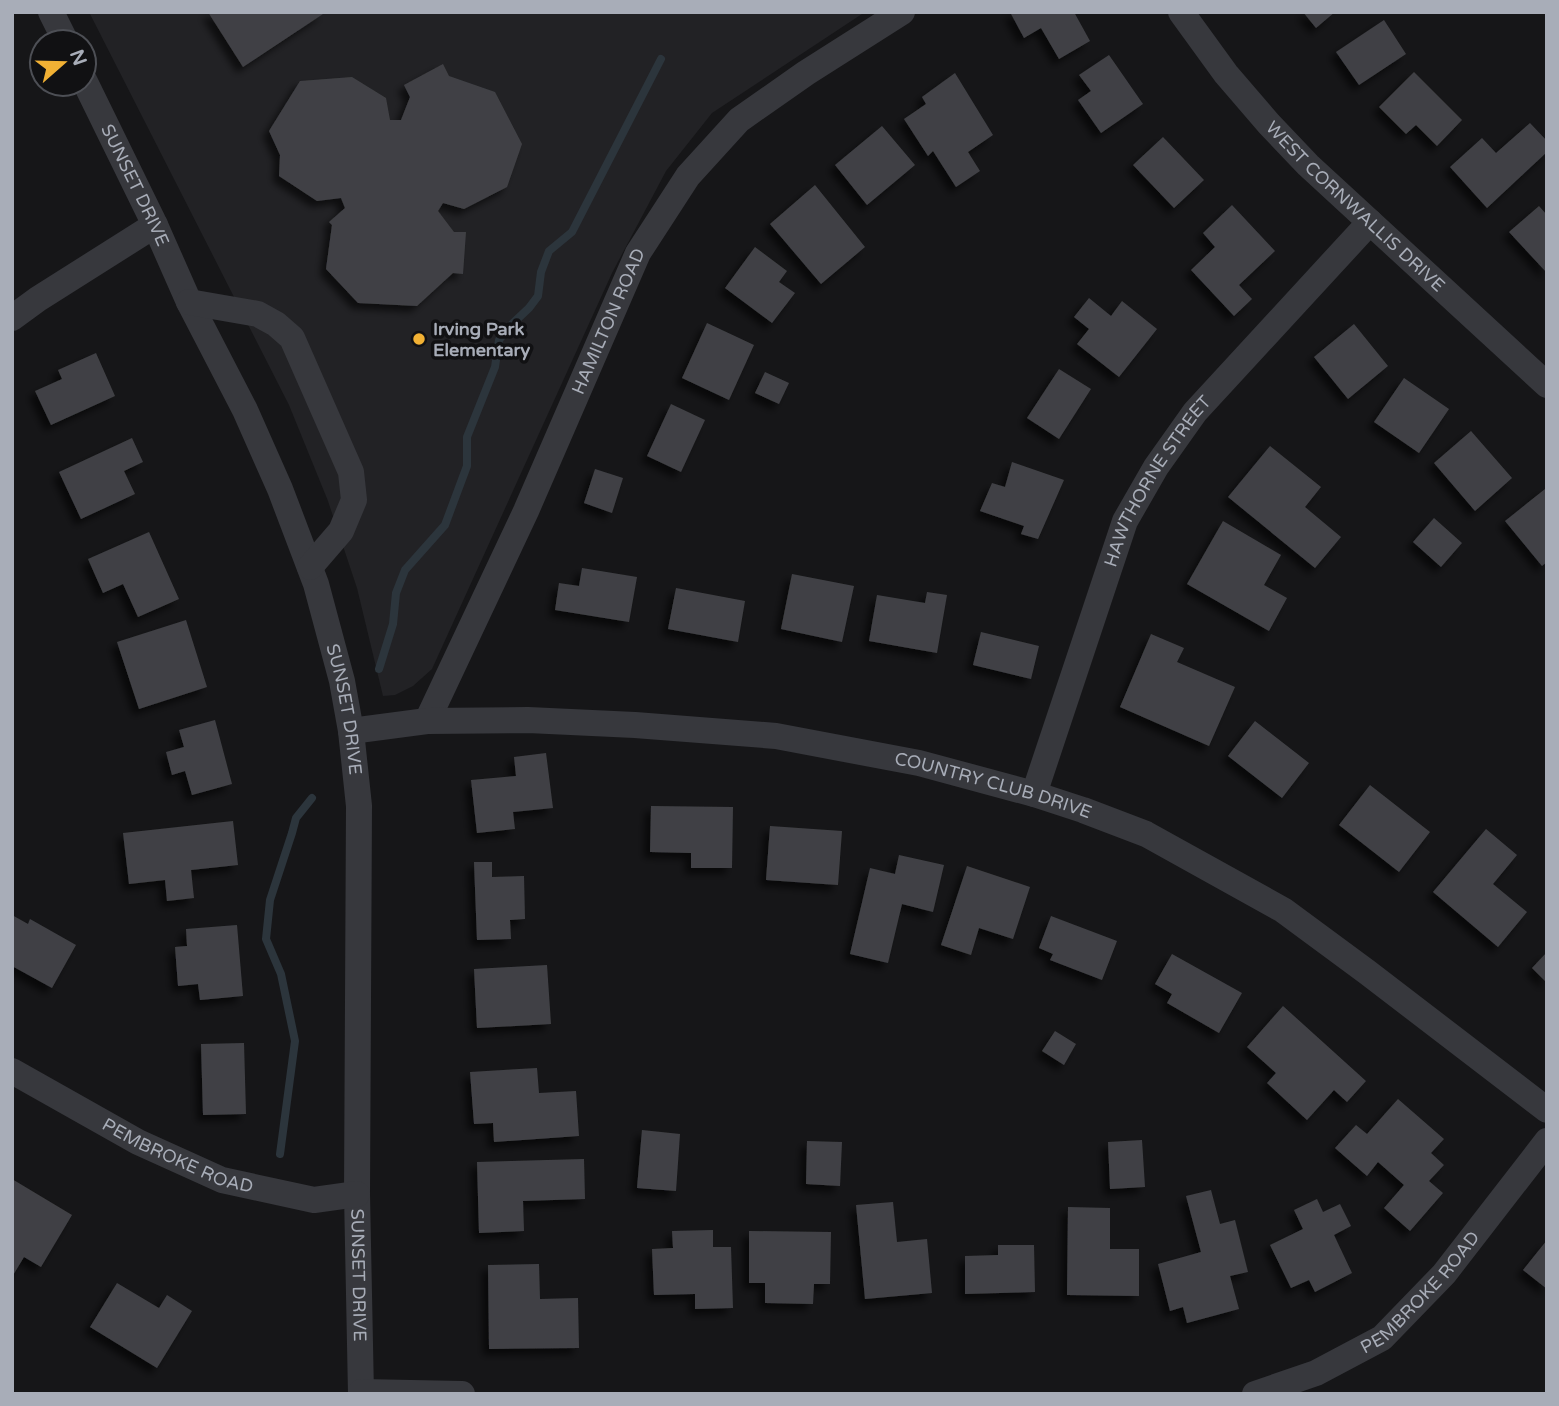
<svg xmlns="http://www.w3.org/2000/svg" width="1559" height="1406" font-family="'Varela Round',sans-serif">
	<style>
		.built { fill: #222225 }
		.lines { fill: none; stroke-linecap: round; stroke-linejoin: round }
		.stream { stroke: #2c353c; stroke-width: 8 }
		.building { fill: #404145; filter: url(#shadow) }
		.minor { stroke: #37383d; stroke-width: 26 }
		.poi-dot { fill: #f2b134; stroke: #111113; stroke-width: 2.5 }
		.labels { text-anchor: middle; stroke-width: 7; stroke-linejoin: round; paint-order: stroke }
		.street-label { font-size: 18px; fill: #a8adb8; stroke: #111113 }
		.poi-label { font-size: 18px; font-weight: bold; fill: #a8adb8; stroke: #111113; text-anchor: start }
	</style>
	<defs>
		<filter id="shadow"><feDropShadow dx="-6" dy="6" stdDeviation="3.5" flood-color="#0009"/></filter>
	</defs>
	<rect width="100%" height="100%" fill="#161618"/>
	<!-- built -->
	<path class="built" d="M89 12H865L712 113 666 171 612 273 432 669 413 686 395 695 383 696 357 588 328 501 289 405Z"/>
	<g class="lines">
		<!-- stream -->
		<path class="stream" d="M379 669 393 624 396 593 405 570 445 525 467 466V437L495 367 499 340 512 324 529 308 538 296 541 272 549 251 572 232 661 59
			M280 1154 295 1041 281 974 266 939 270 900 292 833 296 818 312 798"/>
	</g>
	<!-- building -->
	<path class="building" d="M208 12H326L243 67Z
		M1010 12H1074L1090 41 1059 59 1041 28 1024 38Z
		M1303 12H1335L1316 28Z
		M1384 20 1406 54 1359 85 1336 52Z
		M1109 55 1143 104 1101 133 1078 100 1091 91 1079 75Z
		M443 64 449 76 495 92 522 144 507 187 464 209 443 203 438 211 454 232H466L463 274 453 273 417 306 358 303 326 269 332 225 329 222 345 208 341 198 317 201 279 176 280 155 269 131 300 81 352 77 386 98 390 120H401L410 97 404 85Z
		M1414 72 1462 120 1437 146 1416 125 1406 134 1379 107Z
		M955 73 993 135 968 152 980 171 956 187 933 151 928 156 904 119 926 104 922 97Z
		M1530 123 1547 141V152L1487 208 1450 167 1482 138 1496 153Z
		M882 126 915 165 867 205 835 165Z
		M1163 137 1204 180 1174 208 1133 165Z
		M815 185 865 247 821 284 770 224Z
		M1232 205 1275 251 1239 285 1252 299 1234 316 1191 270 1215 247 1203 233Z
		M1539 206 1547 215V273L1509 232Z
		M755 247 787 271 779 282 795 293 772 323 725 288Z
		M1089 298 1111 316 1122 301 1157 329 1119 377 1077 344 1089 329 1074 317Z
		M707 323 754 345 729 400 682 378Z
		M1354 324 1388 366 1348 399 1314 357Z
		M96 353 115 396 51 425 35 391 62 379 58 370Z
		M1059 369 1091 389 1059 439 1027 418Z
		M765 372 789 383 779 404 755 393Z
		M1404 378 1449 409 1419 453 1374 422Z
		M671 404 705 420 681 472 647 456Z
		M1471 431 1512 478 1475 511 1434 463Z
		M132 438 143 462 124 471 135 494 81 519 59 472Z
		M1270 446 1321 487 1305 507 1341 537 1315 568 1228 497Z
		M1012 462 1064 480 1038 539 1021 534 1024 526 980 511 992 483 1005 487Z
		M595 469 623 478 612 513 584 503Z
		M1545 489 1547 491V562L1542 566 1505 521Z
		M1434 518 1462 543 1441 567 1413 542Z
		M1223 521 1281 555 1264 585 1287 598 1269 631 1187 584Z
		M149 532 179 599 138 617 123 584 103 593 88 559Z
		M582 568 637 577 629 622 555 610 559 583 579 586Z
		M792 574 854 586 842 642 781 629Z
		M676 588 745 601 738 642 668 629Z
		M927 592 947 595 937 653 869 641 877 595 925 603Z
		M186 620 207 687 139 709 117 642Z
		M981 632 1039 646 1031 679 973 665Z
		M1151 634 1184 648 1177 662 1235 687 1209 746 1120 707Z
		M215 720 232 784 192 795 185 771 172 775 166 752 184 747 179 730Z
		M1255 721 1309 763 1282 798 1228 756Z
		M546 753 553 808 513 812 515 829 477 833 471 780 516 776 514 757Z
		M1370 785 1430 832 1399 872 1339 825Z
		M651 806 733 807 732 868H691V853L650 852Z
		M233 821 238 865 191 870 194 898 167 901 165 880 129 884 123 833Z
		M770 826 842 831 838 885 766 880Z
		M1486 829 1517 855 1493 884 1527 912 1498 947 1433 892Z
		M899 855 944 865 933 912 902 904 888 963 850 954 870 868 895 874Z
		M474 862H492V877L524 876 525 919 510 920 511 939 477 940Z
		M967 866 1030 887 1013 939 979 928 971 955 941 945Z
		M12 915 28 924 30 919 76 945 52 988 12 966Z
		M1051 916 1117 941 1102 980 1050 960 1053 954 1039 948Z
		M237 925 243 996 200 1000 198 984 178 986 175 947 187 946 186 929Z
		M1547 952V983L1532 968Z
		M1172 954 1242 993 1219 1033 1167 1003 1172 994 1155 984Z
		M547 965 551 1024 477 1028 474 969Z
		M1283 1006 1366 1081 1347 1102 1334 1090 1307 1120 1267 1083 1276 1073 1247 1047Z
		M1055 1031 1076 1044 1064 1065 1042 1051Z
		M244 1043 246 1114 203 1115 201 1044Z
		M537 1068 539 1093 576 1091 579 1136 494 1142 493 1123 474 1124 470 1072Z
		M1398 1099 1444 1139 1431 1153 1444 1165 1429 1181 1443 1193 1410 1231 1384 1208 1404 1185 1378 1162 1367 1176 1335 1148 1356 1125 1367 1134Z
		M642 1130 680 1134 676 1191 637 1188Z
		M1142 1140 1145 1187 1110 1189 1108 1142Z
		M807 1141 842 1142 840 1186 806 1184Z
		M584 1159 585 1199 523 1201 524 1231 479 1233 477 1162Z
		M12 1179 72 1215 41 1267 24 1257 12 1277Z
		M1211 1190 1220 1224 1235 1220 1248 1272 1230 1276 1239 1309 1187 1323 1183 1307 1170 1311 1158 1264 1201 1252 1186 1196Z
		M1317 1199 1323 1212 1340 1204 1351 1226 1334 1235 1352 1273 1315 1292 1309 1280 1291 1288 1270 1245 1303 1229 1294 1210Z
		M893 1202 897 1242 927 1239 932 1293 865 1299 856 1205Z
		M1068 1207 1110 1208V1249H1139V1296L1067 1295Z
		M713 1230V1247H731L733 1308 695 1309V1294L654 1295 652 1249 673 1248 672 1231Z
		M749 1231 831 1232 830 1284H814L813 1304 765 1303V1283H749Z
		M1547 1240V1289L1523 1270Z
		M998 1245H1034L1035 1292 965 1294V1256L998 1255Z
		M539 1264 540 1299 578 1298 579 1348 489 1349 488 1265Z
		M117 1283 159 1308 167 1295 192 1311 157 1368 90 1327Z"/>
	<g class="lines">
		<!-- minor -->
		<g class="minor">
			<path d="M51 12 66 42"/>
			<path id="s1" d="M1181 12 1226 74 1269 124 1308 165 1547 385"/>
			<path id="s2" d="M84 80 155 225 189 302 245 410 280 489 316 584 342 681 351 731 359 806 357 1194 361 1394"/>
			<path d="M189 302 258 314 276 324 292 338 351 472 354 500 341 531 310 567"/>
			<path d="M12 318 38 299 155 225"/>
			<path id="s3" d="M427 721 526 511 638 253 688 176 739 120 806 73 902 12"/>
			<path id="s4" d="M351 731 427 721 528 720 635 725 776 736 919 763 1034 794 1083 810 1146 834 1283 910 1367 972 1547 1110"/>
			<path id="s5" d="M1034 794 1125 521 1156 467 1195 412 1370 222"/>
			<path id="s6" d="M12 1071 138 1142 222 1180 314 1200 357 1194"/>
			<path d="M361 1392 462 1394"/>
			<path id="s7" d="M1255 1394 1316 1373 1382 1338 1444 1274 1547 1141"/>
		</g>
	</g>
	<!-- markers -->
	<circle class="poi-dot" cx="419" cy="339" r="7"/>
	<g class="labels">
		<!-- street labels -->
		<g class="street-label">
			<text dy="6" stroke="none"><textPath href="#s2" startOffset="117">SUNSET DRIVE</textPath></text>
			<text dy="6" stroke="none"><textPath href="#s1" startOffset="262">WEST CORNWALLIS DRIVE</textPath></text>
			<text dy="6" stroke="none"><textPath href="#s3" startOffset="439">HAMILTON ROAD</textPath></text>
			<text dy="6" stroke="none"><textPath href="#s5" startOffset="338">HAWTHORNE STREET</textPath></text>
			<text dy="6" stroke="none"><textPath href="#s2" startOffset="684">SUNSET DRIVE</textPath></text>
			<text dy="6" stroke="none"><textPath href="#s4" startOffset="649">COUNTRY CLUB DRIVE</textPath></text>
			<text dy="6" stroke="none"><textPath href="#s6" startOffset="187">PEMBROKE ROAD</textPath></text>
			<text dy="6" stroke="none"><textPath href="#s2" startOffset="1251">SUNSET DRIVE</textPath></text>
			<text dy="6" stroke="none"><textPath href="#s7" startOffset="198">PEMBROKE ROAD</textPath></text>
		</g>
		<!-- poi labels -->
		<g class="poi-label">
			<text x="433" y="335">Irving Park<tspan x="433" dy="21">Elementary</tspan></text>
		</g>
	</g>
	<!-- border -->
	<rect width="1559" height="1406" fill="none" stroke="#a8adb8" stroke-width="28"/>
	<!-- north arrow -->
	<g transform="translate(63 63) rotate(70)"><circle r="33" fill="#111113" stroke="#4d4f55" stroke-width="2"/>
	<path d="M0-5L12 26L0 18L-12 26Z" fill="#f2b134"/>
	<text y="-10" font-size="19" font-weight="bold" text-anchor="middle" fill="#a8adb8">N</text>
	</g>
</svg>
